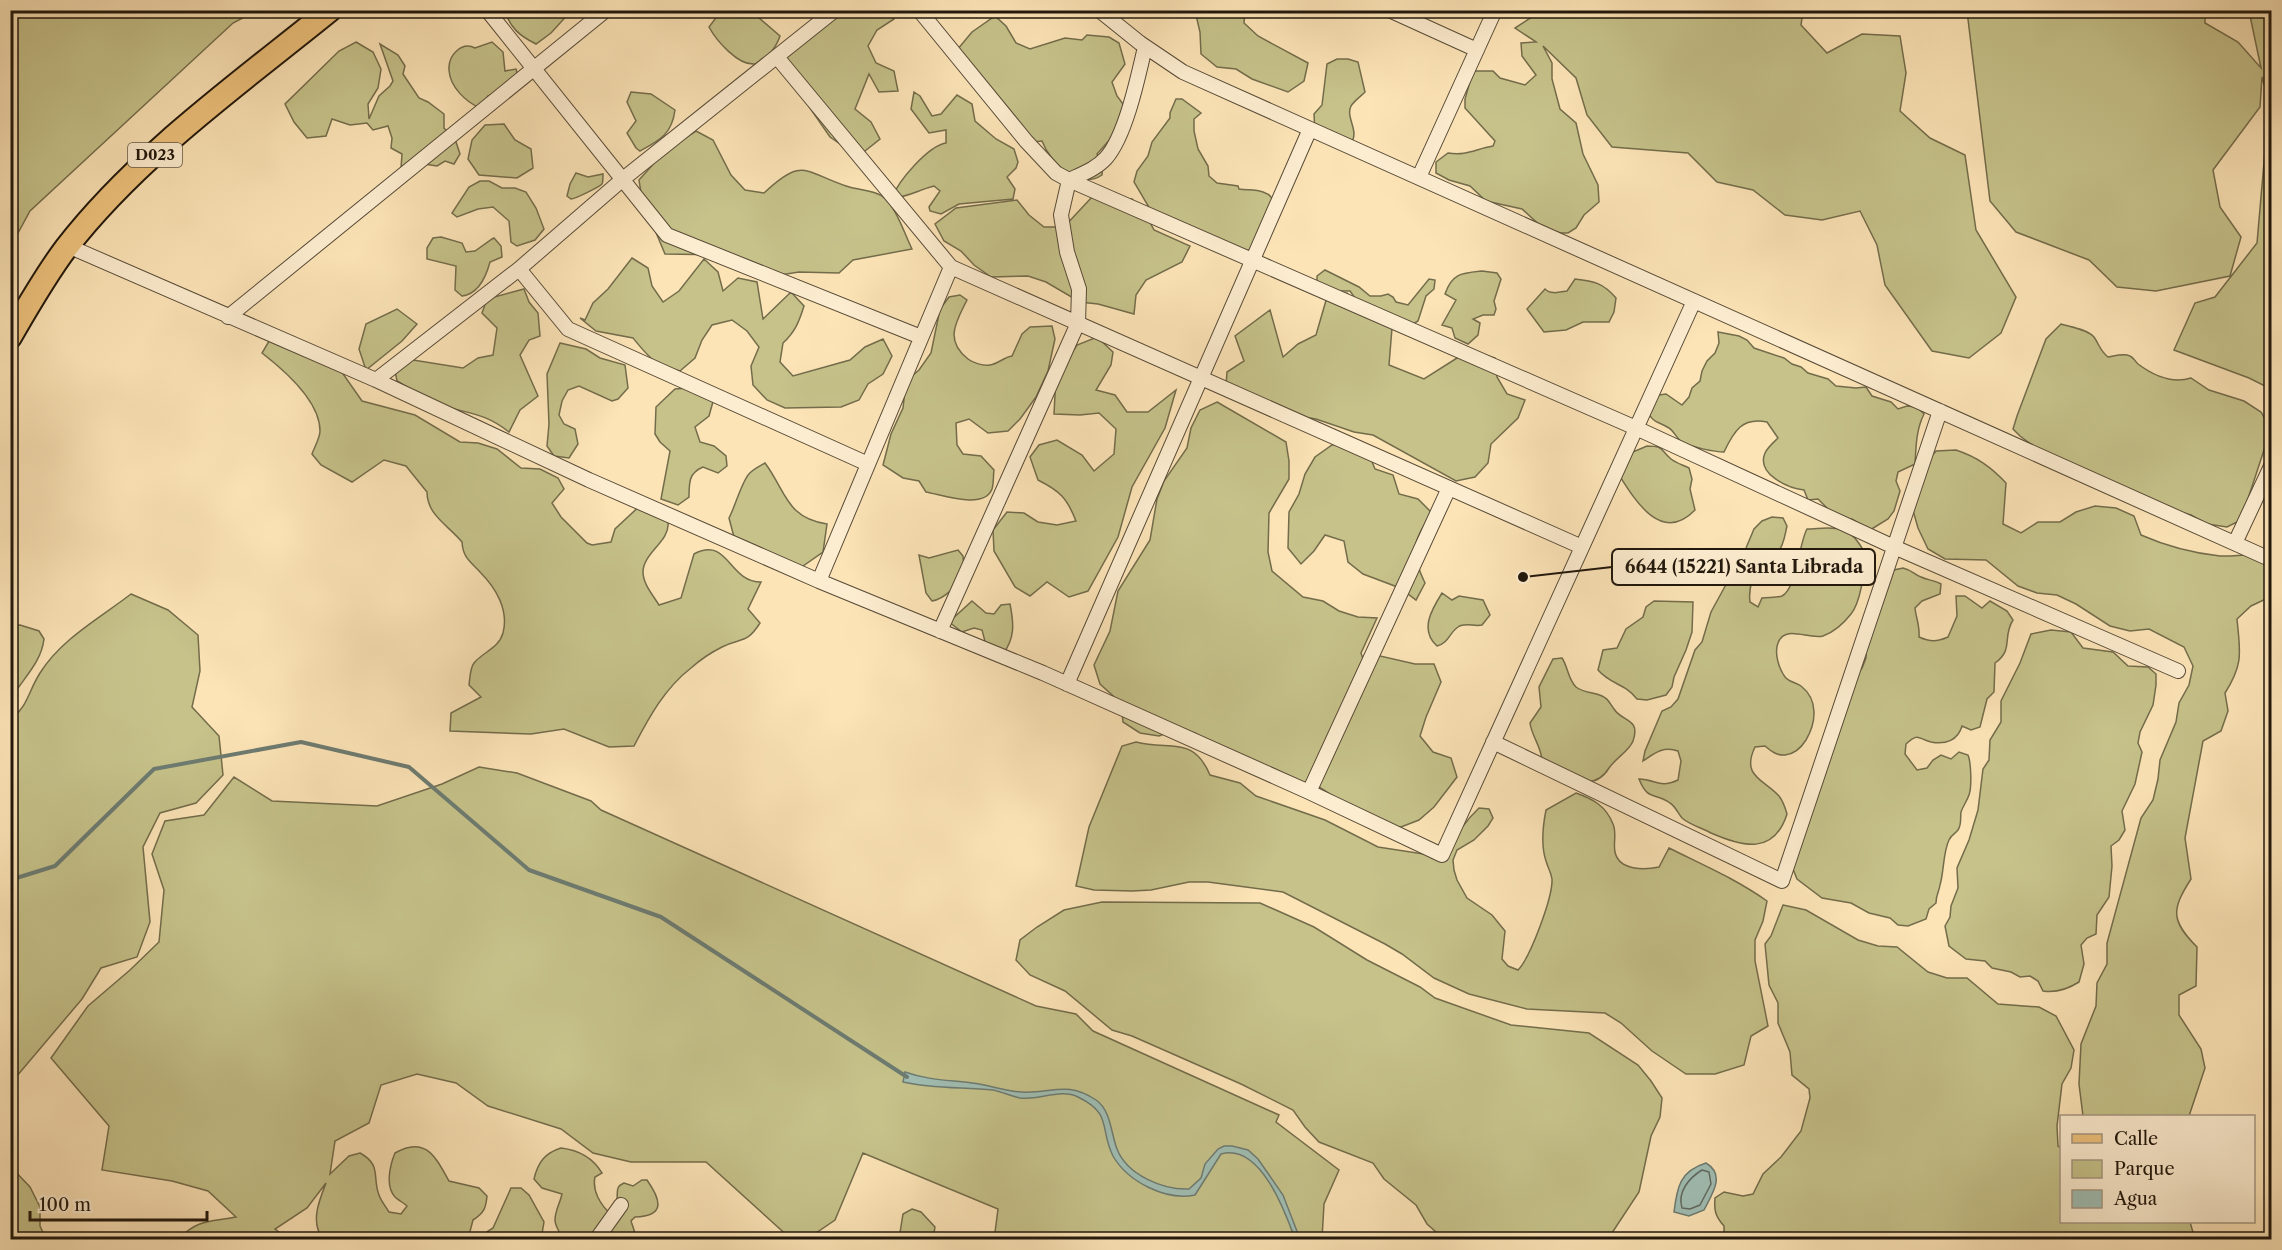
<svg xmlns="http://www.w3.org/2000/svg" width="2282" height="1250" font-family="'Libre Caslon Text',serif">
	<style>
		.green { fill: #c6c28a; stroke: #736c4b; stroke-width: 1.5 }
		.water { fill: #a0beb4; stroke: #6d7b71; stroke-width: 1.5 }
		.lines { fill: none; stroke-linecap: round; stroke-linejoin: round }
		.shore { stroke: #606a60; stroke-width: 1.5 }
		.stream { stroke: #6d7b71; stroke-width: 4 }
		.minor-casing { stroke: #574a37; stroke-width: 16 }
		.primary-casing { stroke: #20170c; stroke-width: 26 }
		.minor { stroke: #fdedd0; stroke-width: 14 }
		.primary { stroke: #eec27c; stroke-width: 22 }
		.labels { text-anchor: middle; stroke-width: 6; stroke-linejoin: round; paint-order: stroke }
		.shield { fill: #fdedd0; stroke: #625747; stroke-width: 1.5 }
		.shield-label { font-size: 15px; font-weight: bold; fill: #20170c }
		.leader { fill: none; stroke: #20170c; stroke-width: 2 }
		.callout-dot { fill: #20170c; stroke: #fdedd0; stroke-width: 2 }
		.callout { fill: #fdedd0; stroke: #20170c; stroke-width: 2 }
		.callout-label { font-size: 18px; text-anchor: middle; font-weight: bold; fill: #20170c }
	</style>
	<rect width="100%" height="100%" fill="#fce4b7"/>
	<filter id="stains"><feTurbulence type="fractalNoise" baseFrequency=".00333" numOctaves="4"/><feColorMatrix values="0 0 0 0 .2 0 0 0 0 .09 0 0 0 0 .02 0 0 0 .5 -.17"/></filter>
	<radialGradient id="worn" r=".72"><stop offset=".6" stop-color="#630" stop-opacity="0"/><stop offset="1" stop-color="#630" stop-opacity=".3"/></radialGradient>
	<!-- green -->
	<path class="green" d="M11 10H256V11L233 23 30 211 11 246Z
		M505 11V10L571 11 551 33 536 44C520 36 510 28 505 11Z
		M721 11H751L780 36C777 45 766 63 755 64 738 66 716 40 709 27Z
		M836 11H894V19L877 30 868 46 876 63 894 71 898 91 879 92 869 74 855 109 871 122 880 139 865 151 846 148 830 137 781 66 786 46Z
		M1195 11H1245L1244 23 1258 36 1308 63 1304 81 1288 92 1252 79 1236 69 1217 67 1201 54 1200 32Z
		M1541 11H1803L1801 25 1827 53 1862 34 1900 36 1906 73 1900 111 1930 138 1965 155 1976 230 2016 297 2001 333 1969 358 1932 351 1885 285 1877 245 1860 211 1822 220 1785 215 1753 190 1717 182 1688 153 1612 147 1587 115 1576 78 1543 46 1552 63V79L1560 109 1576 123 1583 154 1598 185 1599 202 1584 215 1576 228 1568 233H1561L1544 229 1522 209 1486 201 1470 186 1449 180 1436 173V162L1448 153C1467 156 1475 149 1493 146L1495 141 1465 108V99L1473 71H1493L1500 78 1525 85 1536 75 1522 56 1521 43 1536 42 1515 28Z
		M1967 11H2205V23L2238 42 2261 68 2249 11H2271V87L2264 84 2262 77 2260 107 2213 170 2220 207 2241 237 2230 276 2156 291 2117 287 2089 260 2016 232 1990 201Z
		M995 16 1006 26 1016 43 1030 49 1065 38 1082 40 1087 35 1109 37 1119 43 1125 64 1112 82 1117 96 1123 104 1121 127 1097 154C1102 161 1103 165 1102 175 1078 191 1050 162 1042 141L1032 142 957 50 972 32Z
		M356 42 373 52 381 69 378 88 368 104 369 119 379 96 390 86 393 81 380 44 398 55 405 66 403 74 419 98 428 102 444 114V128L456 142 460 154 454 164 445 161 437 166 424 164 401 168 402 154 391 148 392 138 388 126 373 130 367 123 350 125 332 119 326 136 307 138 294 122 285 104 339 51Z
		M492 42 503 52 505 71 516 69 517 73 500 93 488 96 480 108C466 102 450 87 449 70 448 55 462 41 475 48Z
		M1337 59H1348L1358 62 1365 92C1361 96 1354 101 1351 106 1345 118 1361 132 1350 144L1315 133 1314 114 1322 105 1327 64Z
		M631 92 651 94 675 110C672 134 660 140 640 151L636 148 627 133 636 121 627 102Z
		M914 92 920 96 932 116 941 114 957 95 972 104 975 121 996 139 1014 149 1018 162 1016 168 1007 177 1015 189 1013 199 959 204 941 214 930 211 929 207 940 191 934 186C918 190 909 197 892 198 898 181 928 146 946 143V130L929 133 911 109Z
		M1176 99H1182L1201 113 1194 119V131L1198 149 1208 166 1209 176 1217 183 1238 186 1239 189C1252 191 1267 188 1274 201L1250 250 1242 255 1154 216 1134 182 1137 171 1148 156 1152 142 1170 118V113Z
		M504 124 515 140 531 149 533 168 517 178 479 175 468 159 472 140 485 125Z
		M2271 125V389L2249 378 2174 350 2195 303 2215 297 2257 243 2267 128Z
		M696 131 713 140 731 175 745 190 764 193C803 156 804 172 846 186 857 190 873 190 882 196 895 204 905 235 912 249L853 260 839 273 799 272 780 275 762 269 745 259 726 255 665 254 642 199 639 180 665 151Z
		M576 173 588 177 603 174C603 176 603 182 602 184 599 187 575 199 571 199L567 196 570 184Z
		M480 181H489L502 188H515L526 192 536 208 544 229 535 240 517 246 511 242 509 221 493 207 478 209 457 217 452 213 469 187Z
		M1092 197 1132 199 1145 213 1154 230 1190 246 1182 262 1146 280 1136 295 1134 314 1098 304 1080 302 1046 282 1028 276 991 277 974 265 961 251 944 241 935 224 956 208 1017 200 1029 215 1044 227H1064Z
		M441 237 462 243 466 252 475 251 492 239 494 238 501 246 502 257 490 262C486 277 478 294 462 296L455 290 456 266 427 259V248L433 238Z
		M632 258 648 268 652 286 663 302 679 291 704 259 718 272 723 291 738 278 757 282 763 319 791 292 804 306C799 322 795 332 783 343L780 362 793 376 850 360 865 347 883 339 892 356 883 374 868 384 859 400 841 407 785 408 767 400 753 385 751 366 759 347 747 331 732 320 712 325 702 340 695 358 680 371C654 364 650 359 633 338L596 331 580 318 585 320 593 303 608 289Z
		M1325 270 1359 287 1370 296H1381L1388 294 1393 297 1396 302 1408 305 1429 279 1435 280 1434 289 1426 296 1418 321 1410 326 1355 298 1350 291H1333L1317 282V276Z
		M1482 271 1497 273 1501 279 1494 301 1496 309 1494 315H1483L1473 319 1480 323 1478 335 1468 344 1455 338 1452 328 1442 325 1456 300 1445 294C1452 273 1462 273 1482 271Z
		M1575 279C1594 281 1603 283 1616 298L1614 312 1609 322H1583L1566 330 1544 332 1527 309 1545 289C1551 295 1560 292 1567 291Z
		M524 289 529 302 538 313 540 336 529 340 520 355 538 396 520 410 509 432C485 413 470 414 443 406 428 402 411 389 397 381L394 366 413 360 463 368 478 358 493 355 497 328 482 313 487 299Z
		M1347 293 1360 308 1392 328 1389 365 1424 379 1457 358 1476 352 1495 358 1497 377 1507 394 1525 400 1518 418 1491 444 1488 463 1475 477 1456 481 1373 435 1354 432 1316 419 1278 413 1226 385 1227 372 1244 361 1235 336 1270 310 1283 357 1298 344 1316 335 1327 297Z
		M960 295 967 300C956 322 944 340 968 359 973 363 983 366 990 365 998 364 1004 357 1012 356L1022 334 1030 327 1052 326 1055 339 1048 371 1036 397 1020 419 1008 431 988 433 969 419 956 423 957 445 963 454 981 456 994 470C993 476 994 483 992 489 984 510 943 495 926 492L919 481 903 478 883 465 891 434 903 408 906 381 919 370 931 353 940 309 949 297Z
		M397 309 417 324 402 341 366 370 359 349 366 324Z
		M2061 324C2070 327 2087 329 2094 337 2099 344 2100 351 2108 357 2114 356 2121 354 2127 355 2133 356 2134 360 2138 364 2154 376 2172 384 2191 378L2209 390 2244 401 2261 412 2266 421 2267 441 2241 520 2227 527 2207 524 2191 515 2144 502 2040 451 2020 436 2013 429 2017 416 2046 339Z
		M1718 332 1739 336 1747 340 1754 348 1784 358 1792 364 1801 367 1808 373 1828 379 1836 386 1856 388 1866 387 1872 396 1891 402 1898 409 1907 406 1917 407 1924 414C1916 430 1916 447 1915 464L1898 472 1896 481 1900 491 1894 511 1888 519 1870 530 1852 519 1843 520 1835 516 1818 499 1808 500 1804 490C1788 488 1756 474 1765 453 1768 447 1774 442 1778 438L1767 422C1742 417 1734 431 1724 452 1715 452 1690 447 1682 442 1676 438 1674 431 1669 428 1658 421 1654 424 1647 411L1659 395 1666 394 1682 405 1689 397 1692 388 1700 381 1702 371 1707 361 1715 353 1719 343Z
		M272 336 339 368 362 401 415 415 460 442 478 443 497 449 521 468 540 469 558 478 564 489 552 503 561 517 587 543 592 545 611 542 615 529 645 501 662 506C664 511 668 518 668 523 670 541 643 553 643 572 643 584 653 595 659 605L681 598 694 554C729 536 728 582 761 582L748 609 760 623C746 645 741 637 722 647 712 652 700 660 691 668 665 688 649 717 634 746L609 747 564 729 531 734 450 731 451 713 481 697 469 685C470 678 470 668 474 663 483 652 499 648 503 633 509 610 496 588 480 572 470 561 463 558 462 542 448 525 427 515 427 492L406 466 384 460 352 482 321 465 312 454C314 448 320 438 320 431 320 401 284 370 262 353Z
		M1097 337 1113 352 1111 365 1096 390 1115 395 1127 412H1148L1176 390 1165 428 1132 487 1118 537 1088 591 1069 597 1047 582 1030 596 1015 587 994 551 993 530 1007 512 1024 513 1038 522 1057 525 1076 521C1067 498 1060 491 1038 480L1030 457 1039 445 1057 440 1082 455 1094 471 1114 454 1116 429 1099 413 1080 415 1054 414 1056 376 1077 345Z
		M560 343 586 349 600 358 625 365 628 388 618 399 612 401 579 386 568 390 562 401 559 415 564 424 575 429 578 444 569 458 554 456 547 446 549 424 547 374Z
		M699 387 714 398 709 416 695 427 700 442 714 446 726 456 727 466 718 473 703 467C689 473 689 482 689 497L678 505 661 499 670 451 660 442 655 434 656 407 675 389Z
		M1217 402 1286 442 1289 461V479L1269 513 1268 552 1272 571 1303 597 1323 601 1339 611 1358 617 1377 618 1361 653 1367 671 1376 655 1415 664H1434L1441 682 1426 717 1420 736 1433 752 1451 758 1457 777 1434 807 1419 820 1401 827H1381L1316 785 1278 779 1207 749 1195 733 1177 729 1159 736 1140 733 1123 722 1121 703 1100 684 1094 665 1110 631 1118 591 1150 540 1157 499 1164 481 1187 448 1191 428 1200 410Z
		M1351 442 1368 452 1375 469 1393 475 1399 494 1418 499 1432 513C1413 542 1409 550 1425 583L1416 600 1400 588 1363 574 1348 562 1344 541 1325 535 1314 551 1301 564 1288 548 1289 512 1299 494 1305 474 1315 457 1332 445Z
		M1647 446C1665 446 1660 450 1671 459 1676 463 1683 465 1689 468L1692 479 1690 489 1695 510C1662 544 1636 502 1619 475L1628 454Z
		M1956 450C1977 457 1991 467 2006 483L2003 524 2021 533 2038 522H2060L2076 512 2095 506 2116 508 2134 516 2141 535C2166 546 2192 553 2220 556 2238 557 2255 551 2271 559V591L2268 598 2251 606 2237 619C2240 652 2244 663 2225 693L2228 711 2221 731 2203 741 2185 838 2191 879C2171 910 2171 921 2197 947L2196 986 2179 995V1015L2201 1049 2205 1068 2189 1116H2083L2079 1084 2081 1044 2096 1006 2097 983 2107 964V943L2141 818 2153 800 2158 779 2160 760 2176 722 2179 703 2189 685 2193 666 2184 647 2149 629 2130 631 2110 626 2076 604 2057 595 2037 593 2018 586 1986 560 1945 559 1928 549 1918 528 1912 507 1922 467 1936 451Z
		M765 463C786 491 786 518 827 524L823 552 803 566 775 563 734 537 729 518C735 507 742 481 749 474 753 469 760 466 765 463Z
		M1772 517 1783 518 1787 526C1785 534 1784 545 1778 552 1774 556 1770 557 1766 560 1754 569 1748 588 1750 602L1758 607 1762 598C1768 597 1777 598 1782 596 1796 590 1799 543 1807 529 1818 529 1832 526 1843 530 1855 534 1865 550 1867 562 1868 568 1864 578 1862 584 1860 593 1858 606 1851 614 1844 623 1834 632 1823 636 1809 640 1785 624 1778 643 1774 653 1779 669 1785 677 1789 682 1797 683 1801 686 1819 700 1816 723 1806 740 1801 748 1795 754 1785 755 1777 756 1771 751 1765 746L1755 747C1741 776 1763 779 1779 796 1783 801 1785 807 1787 814 1774 855 1743 847 1711 833 1702 828 1690 825 1682 818 1678 813 1675 806 1670 803 1656 792 1648 802 1639 779 1656 779 1659 789 1678 780L1681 761 1678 751C1663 746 1655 753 1643 761L1645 751 1662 711 1671 707 1678 699 1695 650 1702 642 1711 612 1746 548 1754 529 1762 521Z
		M958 550 963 556C963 560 965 567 964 571 961 584 944 599 932 601L926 593 919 555 929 558Z
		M1903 568C1914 571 1913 574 1921 577 1927 580 1934 580 1941 584L1940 594 1922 601 1915 608C1916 618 1920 626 1919 637 1930 642 1937 642 1948 637L1957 616 1956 596H1965L1982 608 1990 601 2007 611 2013 620C2002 637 2014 650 1995 663L1994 692 1987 699 1980 727 1971 730 1962 726C1958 740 1946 745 1931 742 1918 739 1919 732 1906 744L1905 754 1917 770 1927 768 1933 760 1941 755 1951 759 1959 752 1968 755C1971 762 1972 787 1969 795 1967 801 1963 806 1961 812 1960 818 1962 824 1958 830 1955 834 1951 835 1949 840 1943 852 1944 872 1940 885 1939 892 1936 895 1936 903L1929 909 1926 919 1908 926 1898 925 1890 918 1869 913 1851 903 1822 898 1797 879 1793 869V859L1848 684 1862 668 1866 658 1867 627 1880 611 1894 570Z
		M1442 593 1452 600 1459 596 1483 600 1490 615 1482 625C1474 627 1465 622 1458 627 1449 633 1449 643 1437 646 1419 630 1432 609 1442 593Z
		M131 594 168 610 198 635 200 671 192 707 219 736 223 775 196 803 160 813 143 847 150 922 137 957 101 968 82 999 11 1083V720C29 704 28 692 40 673 61 639 100 618 131 594Z
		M972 601 986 613 994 614 1001 605 1010 604C1014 624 1015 638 1003 654L986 645 982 630 974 628 962 632 949 622Z
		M1654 601 1693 602 1692 632 1686 650 1674 677 1672 687 1666 695 1647 700 1637 699C1625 683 1611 685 1598 670L1603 650 1617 648 1626 629 1643 617 1646 607Z
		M20 625 39 631 44 639C41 664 22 679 11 699V626Z
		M2051 630 2071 632 2083 648 2113 652 2128 666 2148 667 2156 674V685L2153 705 2140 732 2138 743 2142 752 2135 784 2122 811 2125 830 2119 840 2111 846 2112 866 2109 897 2097 915 2096 934 2087 938 2081 945 2084 964 2079 982C2068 989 2056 993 2043 991L2038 981 2030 976 2020 977 2011 972 1992 968 1985 961 1966 959 1949 946 1945 926 1950 917 1951 906 1958 888 1957 868 1969 840 1978 810 1983 769 1989 760 1990 740 2001 722V701L2020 663 2031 634Z
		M1562 658C1568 667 1568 679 1576 687 1584 693 1593 692 1602 696 1609 699 1610 704 1614 709 1622 722 1641 718 1633 741 1630 750 1616 758 1609 768 1591 797 1565 772 1542 760 1541 746 1532 737 1530 723L1541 707 1539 687 1553 659Z
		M1136 742C1170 751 1193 735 1210 775L1240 783 1256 796 1325 820 1378 847 1443 857C1453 839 1464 822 1479 808L1489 809 1493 818 1488 826 1474 840 1457 850 1453 860 1454 870 1457 880 1467 898 1492 915 1505 931 1502 959 1508 966 1518 970C1530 958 1553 897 1552 879 1551 872 1548 868 1546 861 1541 846 1543 825 1546 810L1576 793C1593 799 1606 806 1613 824 1617 833 1613 843 1615 852 1619 871 1645 870 1659 867L1669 848C1703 865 1736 879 1767 901L1763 921 1755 940V961L1768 1026 1751 1036 1744 1065 1715 1074H1686L1652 1051 1621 1023 1605 1013 1527 1009 1469 994 1434 978 1402 954 1385 944 1283 892 1208 882H1189L1151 890 1132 891 1094 890 1076 886 1089 827 1122 746Z
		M479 767 517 773 591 801 601 810 1036 1006 1076 1014 1093 1031 1279 1115 1276 1122 1339 1170 1324 1204 1322 1239 994 1240 998 1209 863 1153 835 1220 807 1239H791L706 1162H631L593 1153 561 1129 488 1106 456 1083 417 1074 381 1085 369 1123 335 1141 330 1174 349 1156 360 1153C382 1165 372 1177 379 1195 381 1201 386 1207 389 1212L401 1214 407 1206C404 1203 398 1200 395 1197 385 1186 390 1165 395 1153 426 1135 436 1158 449 1181L479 1188 487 1196C486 1208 484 1213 473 1220L468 1239H323C310 1222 319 1201 326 1183L307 1208 275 1229 283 1235 304 1239H179C197 1219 211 1222 236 1217L208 1191 172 1181 102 1170 109 1126 51 1058 88 1006 130 970 159 942 164 890 152 854 165 821 204 815 234 777 272 801 377 806 442 784Z
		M1102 902 1260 903 1314 927 1367 960 1420 987 1435 998 1511 1025 1589 1033 1638 1065 1651 1081 1662 1098 1660 1117 1651 1136 1639 1192 1608 1239H1444L1427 1224 1416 1205 1384 1179 1373 1163 1319 1142 1305 1127 1293 1110 1241 1084 1132 1036 1112 1030 1065 991 1030 975 1016 960 1020 940 1037 927 1064 910Z
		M1783 905 1806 910 1858 940 1878 946 1897 947 1928 972 1947 978H1967L1998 1004 2039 1007 2056 1016 2074 1050 2071 1068 2062 1084 2057 1126 2058 1146 2062 1149V1222H2190L2195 1239H1724V1226C1715 1216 1714 1210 1715 1198L1724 1192 1743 1196 1753 1194 1763 1174 1781 1157 1801 1131 1810 1098 1809 1089 1792 1075 1790 1052 1778 1023V1003L1769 985 1765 944 1771 936Z
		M561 1148C578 1150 593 1158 602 1173L595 1177C592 1190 600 1205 611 1214 613 1210 616 1204 617 1200 618 1191 615 1187 624 1183L633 1186 642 1180H647C661 1200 666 1216 635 1217L631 1221 637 1239H561C561 1232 555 1227 555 1220 555 1211 560 1203 562 1194L542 1188 534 1179C538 1162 545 1153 561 1148Z
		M11 1167 30 1187 40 1207V1226L46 1239H11Z
		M511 1188H521L529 1195 544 1222 542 1234 545 1239H476L493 1228Z
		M912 1209 921 1212 935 1227 933 1239H899L903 1214Z"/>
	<!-- water -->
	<path class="water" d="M905 1072C927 1080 949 1080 972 1083 989 1085 1005 1091 1021 1092 1052 1094 1066 1080 1096 1100 1111 1110 1111 1134 1117 1149 1127 1175 1163 1190 1189 1189L1201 1178 1205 1164 1218 1149 1224 1146H1232L1248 1150 1258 1159 1283 1195 1300 1239H1295C1285 1211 1260 1143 1221 1154L1195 1195C1166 1201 1128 1182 1113 1156 1099 1128 1113 1114 1078 1097 1060 1088 1039 1101 1020 1098 1011 1096 1002 1092 993 1090 963 1087 933 1089 903 1082Z
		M1706 1163C1726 1175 1712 1194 1704 1210L1689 1216 1674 1212C1677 1187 1680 1171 1706 1163Z"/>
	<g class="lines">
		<!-- shore -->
		<path class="shore" d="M1702 1170 1709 1172 1711 1184 1700 1205 1690 1209 1682 1208C1677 1192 1689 1178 1702 1170Z"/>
		<!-- stream -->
		<path class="stream" d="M10 880 55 866 154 769 301 742 409 767 529 870 661 917 907 1077"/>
		<!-- minor casing -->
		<g class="minor-casing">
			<path id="minor" d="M487 10 667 235 921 337
				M919 10 1026 141 1056 173 1069 180 1636 428 1894 547 2178 671
				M1099 10 1140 43 1183 72 2272 560
				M1389 10 1477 50
				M777 57 951 267 1582 547
				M1419 177 1495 10
				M68 246 376 380 589 480 819 581 1043 673 1309 792 1442 855 1694 301
				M519 269 568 329 868 464
				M228 317 606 10
				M376 380 519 269 623 179 835 10
				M2235 543 2272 464
				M819 581 951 267
				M940 631 1078 323 1079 289 1067 252 1061 215 1069 180C1082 174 1096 169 1106 158 1126 135 1138 77 1145 47
				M1067 684 1310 129
				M1493 742 1782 881 1940 411
				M1309 792 1449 488
				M596 1240 621 1205"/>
		</g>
		<!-- primary casing -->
		<g class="primary-casing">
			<path id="primary" d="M10 337C28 306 45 276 66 248 137 156 240 83 330 10"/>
		</g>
		<!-- minor -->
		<use href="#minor" class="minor"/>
		<!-- primary -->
		<use href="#primary" class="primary"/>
	</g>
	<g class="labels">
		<!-- shield labels -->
		<rect class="shield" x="128" y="143" width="54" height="24" rx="4.5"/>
		<g class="shield-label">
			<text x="155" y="160">D023</text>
		</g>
	</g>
	<!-- callouts -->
	<path class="leader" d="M1523 577L1612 567"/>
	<circle class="callout-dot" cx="1523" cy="577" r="6"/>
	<rect class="callout" x="1612" y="549" width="263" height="36" rx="6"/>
	<g class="callout-label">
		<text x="1744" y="573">6644 (15221) Santa Librada</text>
	</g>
	<!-- margin -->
	<rect width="2282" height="1250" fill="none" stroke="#fce4b7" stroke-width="36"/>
	<rect x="12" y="12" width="2258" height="1226" fill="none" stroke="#20170c" stroke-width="3"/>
	<rect x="18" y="18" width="2246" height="1214" fill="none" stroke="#20170c" stroke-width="1.5"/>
	<!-- legend -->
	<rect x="2060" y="1115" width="195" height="108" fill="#fdedd0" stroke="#a59782" stroke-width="1.5"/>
	<rect x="2072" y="1134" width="30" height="9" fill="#eec27c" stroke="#a59782" stroke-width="1.5"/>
	<text x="2114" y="1145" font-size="18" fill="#20170c">Calle</text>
	<rect x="2072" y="1160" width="30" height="18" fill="#c6c28a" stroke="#a59782" stroke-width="1.5"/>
	<text x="2114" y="1175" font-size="18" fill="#20170c">Parque</text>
	<rect x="2072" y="1190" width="30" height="18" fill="#a0beb4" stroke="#a59782" stroke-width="1.5"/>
	<text x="2114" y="1205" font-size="18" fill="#20170c">Agua</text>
	<!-- scale -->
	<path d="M30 1211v9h177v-9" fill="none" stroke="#20170c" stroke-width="3"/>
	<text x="39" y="1211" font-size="18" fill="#20170c" stroke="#fdedd0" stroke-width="4.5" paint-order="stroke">100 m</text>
	<rect width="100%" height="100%" filter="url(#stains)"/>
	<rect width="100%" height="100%" fill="url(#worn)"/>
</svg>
